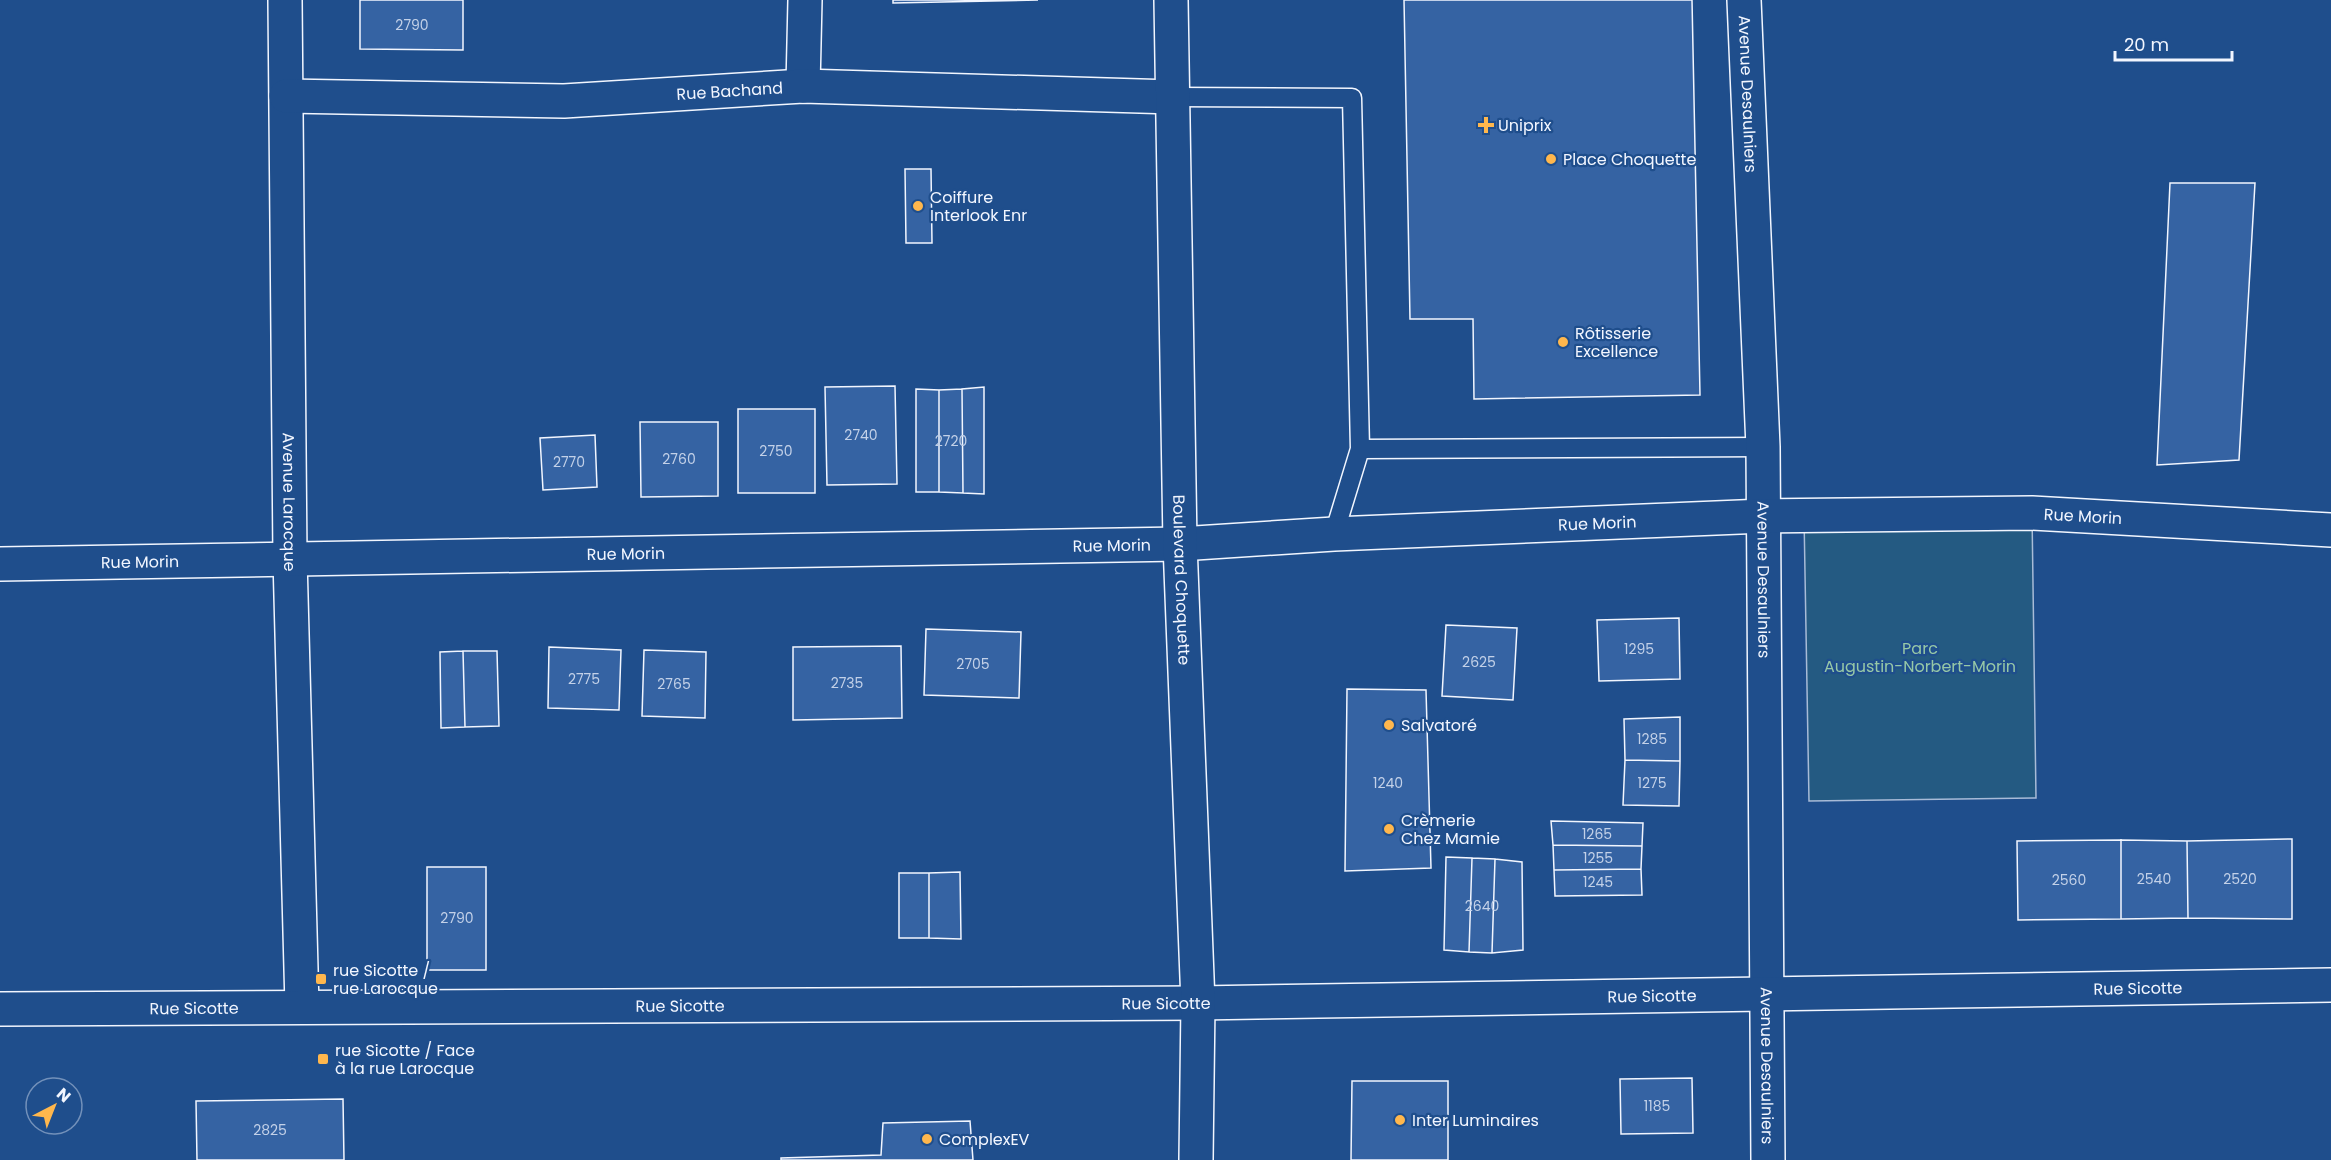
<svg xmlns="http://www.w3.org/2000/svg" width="2331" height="1160" font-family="Poppins,sans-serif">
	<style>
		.green { fill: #245a82; stroke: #a8bbd7; stroke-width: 1.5 }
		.building { fill: #3563a3; stroke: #f2f6ff; stroke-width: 1.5 }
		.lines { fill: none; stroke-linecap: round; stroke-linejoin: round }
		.service-casing { stroke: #f2f6ff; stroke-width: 21 }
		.minor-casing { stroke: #f2f6ff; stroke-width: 36 }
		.tertiary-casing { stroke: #f2f6ff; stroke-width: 36 }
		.secondary-casing { stroke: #f2f6ff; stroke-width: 36 }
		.service { stroke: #1f4e8c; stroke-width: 18 }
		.minor { stroke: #1f4e8c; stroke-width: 33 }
		.tertiary { stroke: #1f4e8c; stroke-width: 33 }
		.secondary { stroke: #1f4e8c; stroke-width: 33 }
		.poi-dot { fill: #ffb74d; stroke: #1f4e8c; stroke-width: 2 }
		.labels { text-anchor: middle; stroke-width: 4.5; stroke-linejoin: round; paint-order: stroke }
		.number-label { font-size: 14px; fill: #c3d1e8 }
		.street-label { font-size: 16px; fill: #f2f6ff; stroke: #1f4e8c }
		.poi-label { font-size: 16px; fill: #f2f6ff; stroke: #1f4e8c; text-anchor: start }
		.park-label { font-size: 16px; fill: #97c8a6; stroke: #1f4e8c }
	</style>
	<rect width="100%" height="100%" fill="#1f4e8c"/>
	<!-- green -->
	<path class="green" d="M2032 513 2036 798 1809 801 1804 516Z"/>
	<!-- building -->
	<path class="building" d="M360 0H463V50L360 49Z
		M893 0H1038L893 3Z
		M1404 0H1692L1700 395 1474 399 1473 319H1410Z
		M905 169H931L932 243H906Z
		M2170 183H2255L2239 460 2157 465Z
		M895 386 897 484 827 485 825 387Z
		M984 387V494L963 493 962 389Z
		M916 389 939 390V492H916Z
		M962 389 963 493 939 492V390Z
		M738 409H815V493H738Z
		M640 422H718V496L641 497Z
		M595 435 597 487 543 490 540 438Z
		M1679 618 1680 679 1599 681 1597 620Z
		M1446 625 1517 628 1513 700 1442 696Z
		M926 629 1021 632 1019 698 924 695Z
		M901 646 902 718 793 720V647Z
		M549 647 621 650 619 710 548 708Z
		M644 650 706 652 705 718 642 716Z
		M463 651 465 727 441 728 440 652Z
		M463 651H497L499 726 465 727Z
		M1347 689 1426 690 1431 868 1345 871Z
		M1680 717V761L1625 760 1624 719Z
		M1625 760 1680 761 1679 806 1623 805Z
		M1551 821 1643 823 1642 846 1553 845Z
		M2292 839V919L2188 918 2187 841Z
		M2121 840 2187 841 2188 918 2121 919Z
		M2121 840V919L2018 920 2017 841Z
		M1553 845 1642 846 1641 869 1554 870Z
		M1446 857 1472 858 1469 952 1444 950Z
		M1472 858 1495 859 1492 953 1469 952Z
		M1495 859 1522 862 1523 950 1492 953Z
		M427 867H486V970H427Z
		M1641 869 1642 895 1555 896 1554 870Z
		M960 872 961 939 929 938V873Z
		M899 873H929V938H899Z
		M1692 1078 1693 1133 1621 1134 1620 1079Z
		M1352 1081H1448V1160H1351Z
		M343 1099 344 1160H197L196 1101Z
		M970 1121 973 1160H781V1158L881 1155 883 1123Z"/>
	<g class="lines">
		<!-- service casing -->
		<g class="service-casing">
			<path id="service" d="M1173 97 1352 98 1360 449 1763 447
				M1334 534 1360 449"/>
		</g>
		<!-- minor casing -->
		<g class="minor-casing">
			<g id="minor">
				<path id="s1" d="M285 0 290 559 302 1006"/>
				<path id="s2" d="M1744 0 1763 447 1768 1160"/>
				<path d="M803 86 805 0"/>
				<path id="s3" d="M286 96 564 101 803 86 1173 97"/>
				<path id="s4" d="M0 564 1180 544 1334 534 1764 516 2032 513 2331 530"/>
			</g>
		</g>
		<!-- tertiary casing -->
		<g class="tertiary-casing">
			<g id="tertiary">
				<path id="s5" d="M0 1009 1198 1003 2331 985"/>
			</g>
		</g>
		<!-- secondary casing -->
		<g class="secondary-casing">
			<g id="secondary">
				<path id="s6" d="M1171 0 1180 544 1198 1003 1196 1160"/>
			</g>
		</g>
		<!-- service -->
		<use href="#service" class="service"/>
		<!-- minor -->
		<use href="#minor" class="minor"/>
		<!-- tertiary -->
		<use href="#tertiary" class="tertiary"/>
		<!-- secondary -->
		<use href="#secondary" class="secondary"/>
	</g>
	<!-- markers -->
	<g class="poi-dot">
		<path d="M1483 116h6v6h6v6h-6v6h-6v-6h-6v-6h6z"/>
		<circle cx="1551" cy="159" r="6"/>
		<circle cx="918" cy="206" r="6"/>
		<circle cx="1563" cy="342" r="6"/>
		<circle cx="1389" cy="725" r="6"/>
		<circle cx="1389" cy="829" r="6"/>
		<rect x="315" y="973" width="12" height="12" rx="3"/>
		<rect x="317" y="1053" width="12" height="12" rx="3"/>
		<circle cx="1400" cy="1120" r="6"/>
		<circle cx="927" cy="1139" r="6"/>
	</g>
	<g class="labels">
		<!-- number labels -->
		<g class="number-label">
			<text x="412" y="30">2790</text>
			<text x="861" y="440">2740</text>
			<text x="951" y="446">2720</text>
			<text x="776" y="456">2750</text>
			<text x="679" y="464">2760</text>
			<text x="569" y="467">2770</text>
			<text x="1639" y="654">1295</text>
			<text x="1479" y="667">2625</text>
			<text x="973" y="669">2705</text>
			<text x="584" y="684">2775</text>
			<text x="847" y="688">2735</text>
			<text x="674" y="689">2765</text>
			<text x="1652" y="744">1285</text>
			<text x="1388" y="788">1240</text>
			<text x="1652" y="788">1275</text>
			<text x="1597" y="839">1265</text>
			<text x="1598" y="863">1255</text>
			<text x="2154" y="884">2540</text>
			<text x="2240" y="884">2520</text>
			<text x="2069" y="885">2560</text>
			<text x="1598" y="887">1245</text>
			<text x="1482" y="911">2640</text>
			<text x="457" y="923">2790</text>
			<text x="1657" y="1111">1185</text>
			<text x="270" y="1135">2825</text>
		</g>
		<!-- street labels -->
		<g class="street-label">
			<text dy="6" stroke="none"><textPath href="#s3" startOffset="444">Rue Bachand</textPath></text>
			<text dy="6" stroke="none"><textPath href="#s2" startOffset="94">Avenue Desaulniers</textPath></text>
			<text dy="6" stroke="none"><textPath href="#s1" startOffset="502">Avenue Larocque</textPath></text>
			<text dy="6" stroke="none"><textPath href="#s4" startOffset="2084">Rue Morin</textPath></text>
			<text dy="6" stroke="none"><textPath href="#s4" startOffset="1598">Rue Morin</textPath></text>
			<text dy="6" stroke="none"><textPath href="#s4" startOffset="1112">Rue Morin</textPath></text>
			<text dy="6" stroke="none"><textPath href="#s4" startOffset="626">Rue Morin</textPath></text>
			<text dy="6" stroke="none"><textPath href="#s4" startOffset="140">Rue Morin</textPath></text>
			<text dy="6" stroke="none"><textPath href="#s6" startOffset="580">Boulevard Choquette</textPath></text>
			<text dy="6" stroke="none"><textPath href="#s2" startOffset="580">Avenue Desaulniers</textPath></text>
			<text dy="6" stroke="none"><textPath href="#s5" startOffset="2138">Rue Sicotte</textPath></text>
			<text dy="6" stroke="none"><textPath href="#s5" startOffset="1652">Rue Sicotte</textPath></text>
			<text dy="6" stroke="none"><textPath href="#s5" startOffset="1166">Rue Sicotte</textPath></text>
			<text dy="6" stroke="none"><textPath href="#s5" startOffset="680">Rue Sicotte</textPath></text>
			<text dy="6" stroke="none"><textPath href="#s5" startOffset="194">Rue Sicotte</textPath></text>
			<text dy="6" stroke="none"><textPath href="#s2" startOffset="1066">Avenue Desaulniers</textPath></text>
		</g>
		<!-- poi labels -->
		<g class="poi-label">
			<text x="1498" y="131">Uniprix</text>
			<text x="1563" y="165">Place Choquette</text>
			<text x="930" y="203">Coiffure<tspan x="930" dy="18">Interlook Enr</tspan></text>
			<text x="1575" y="339">Rôtisserie<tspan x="1575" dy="18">Excellence</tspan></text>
			<text x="1401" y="731">Salvatoré</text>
			<text x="1401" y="826">Crèmerie<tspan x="1401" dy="18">Chez Mamie</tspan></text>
			<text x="333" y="976">rue Sicotte /<tspan x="333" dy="18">rue Larocque</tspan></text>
			<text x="335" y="1056">rue Sicotte / Face<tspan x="335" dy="18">à la rue Larocque</tspan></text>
			<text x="1412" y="1126">Inter Luminaires</text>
			<text x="939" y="1145">ComplexEV</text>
		</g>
		<!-- park labels -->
		<g class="park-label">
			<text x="1920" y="654">Parc<tspan x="1920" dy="18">Augustin-Norbert-Morin</tspan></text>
		</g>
	</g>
	<!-- north arrow -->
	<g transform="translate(54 1106) rotate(42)"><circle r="28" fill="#1f4e8c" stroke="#7391ba" stroke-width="1.5"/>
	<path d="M0-4.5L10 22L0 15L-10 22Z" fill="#ffb74d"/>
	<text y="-9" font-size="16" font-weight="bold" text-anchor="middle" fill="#f2f6ff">N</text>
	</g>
	<!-- scale -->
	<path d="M2115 51v9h117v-9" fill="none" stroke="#f2f6ff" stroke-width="3"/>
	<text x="2124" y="51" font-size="18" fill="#f2f6ff" stroke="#1f4e8c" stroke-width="4.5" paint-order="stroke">20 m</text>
</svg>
